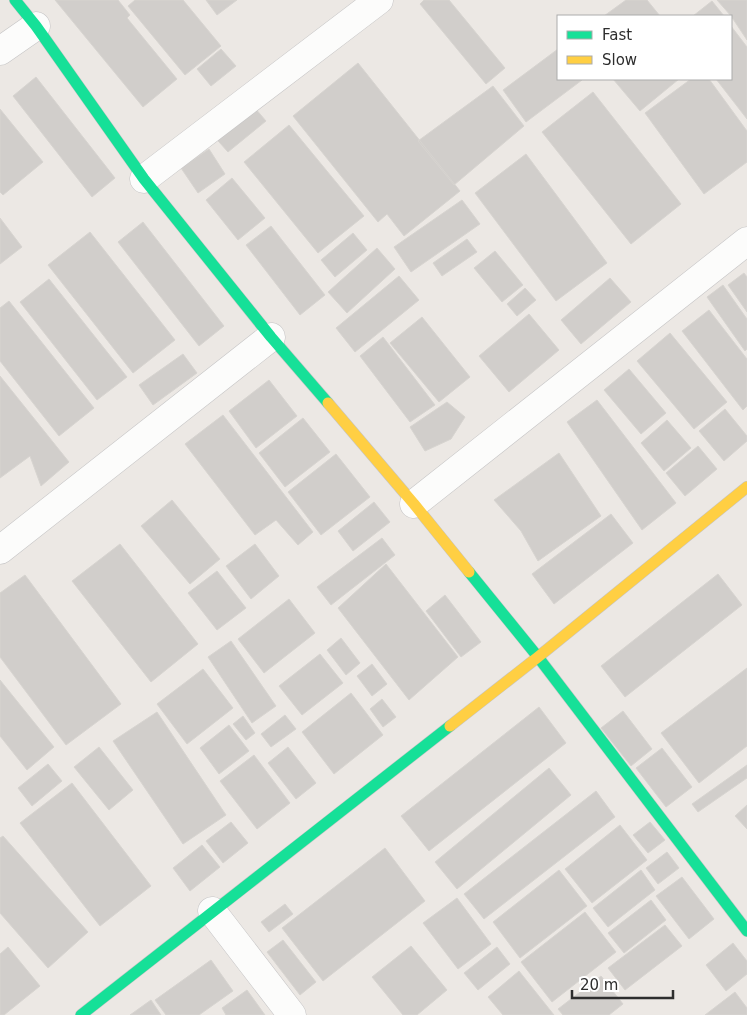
<svg xmlns="http://www.w3.org/2000/svg" width="747" height="1015" font-family="'DejaVu Sans',sans-serif">
	<style>
		.building { fill: #d1cecb; stroke: #d7d4d0 }
		.lines { fill: none; stroke-linecap: round; stroke-linejoin: round }
		.street-casing { stroke: #c5c4c5; stroke-width: 29 }
		.fast-casing { stroke: #c5c4c5; stroke-width: 12 }
		.slow-casing { stroke: #c5c4c5; stroke-width: 12 }
		.street { stroke: #fcfcfb; stroke-width: 28 }
		.fast { stroke: #16e098; stroke-width: 11 }
		.slow { stroke: #ffcf43; stroke-width: 11 }
	</style>
	<rect width="100%" height="100%" fill="#ece8e4"/>
	<!-- building -->
	<path class="building" d="M55 0H118L130 15 127 18 177 79 143 107Z
		M135 0H183L221 46 185 75 128 6Z
		M206 0H237L217 15Z
		M424 0H449L505 68 486 84 420 4Z
		M626 0H647L660 16H604Z
		M717 0H747V40L731 16Z
		M712 1 724 16H693Z
		M731 26 747 47V119L716 79H731Z
		M221 49 236 66 211 86 197 69Z
		M558 49V79L582 80 526 122 503 90Z
		M358 63 460 191 404 236 387 214 378 222 293 116Z
		M36 77 115 178 92 197 13 96Z
		M613 79H679L640 111Z
		M691 79H709L747 131V162L704 194 645 113Z
		M493 86 524 126 454 185 418 141Z
		M593 92 681 204 631 244 542 132Z
		M249 101 266 121 228 152 211 133Z
		M0 109 43 162 3 195 0 192Z
		M289 125 364 216 318 253 244 162Z
		M209 149 225 174 198 193 181 168Z
		M526 154 607 263 556 301 475 193Z
		M232 178 265 218 238 240 206 200Z
		M462 200 480 224 411 272 394 247Z
		M0 218 22 247 0 264Z
		M143 222 224 326 199 346 118 242Z
		M271 226 325 295 300 315 246 245Z
		M90 232 175 340 133 373 48 265Z
		M353 233 367 250 335 277 321 260Z
		M467 239 477 252 442 276 433 263Z
		M377 248 395 269 347 313 328 292Z
		M495 251 523 285 502 302 474 268Z
		M744 273 747 277V312L728 285Z
		M399 276 419 300 355 352 336 328Z
		M610 278 631 302 581 344 561 320Z
		M49 279 127 377 97 400 20 302Z
		M723 285 747 319V349L745 351 707 297Z
		M525 288 536 300 517 316 507 304Z
		M9 301 94 408 59 436 0 361V308Z
		M709 310 747 359V406L743 410 682 331Z
		M529 314 559 350 509 392 479 356Z
		M422 317 470 377 439 402 390 343Z
		M670 333 727 402 694 429 637 361Z
		M383 337 435 405 410 422 360 356Z
		M183 354 197 373 153 405 139 385Z
		M629 369 666 413 641 434 604 390Z
		M0 376 69 462 41 486 30 456 0 478Z
		M269 380 297 416 256 448 229 411Z
		M597 400 676 503 642 530 567 422Z
		M447 402 465 417 451 439 425 451 410 427Z
		M725 409 747 436V441L724 461 699 431Z
		M223 415 313 532 298 545 276 520 255 535 185 444Z
		M303 418 330 452 285 487 259 453Z
		M667 420 691 448 664 471 641 443Z
		M698 446 717 469 685 496 666 473Z
		M559 453 601 516 538 561 521 531 494 500Z
		M336 454 370 497 321 535 288 492Z
		M172 500 220 559 190 584 141 526Z
		M374 502 390 522 353 551 338 531Z
		M611 514 633 543 554 604 532 574Z
		M382 538 395 555 331 605 317 587Z
		M120 544 198 644 151 682 72 581Z
		M255 544 279 576 251 599 226 566Z
		M386 564 458 657 409 700 338 608Z
		M217 571 246 608 217 630 188 593Z
		M718 574 742 605 625 697 601 666Z
		M25 575 121 704 66 745 0 657V593Z
		M445 595 481 642 461 657 426 611Z
		M289 599 315 633 264 673 238 639Z
		M341 638 360 663 346 675 327 650Z
		M231 641 276 706 252 723 208 657Z
		M320 654 343 683 302 715 279 686Z
		M372 664 387 684 372 696 357 676Z
		M747 668V746L699 783 661 733Z
		M203 669 233 708 187 744 157 704Z
		M0 680 54 747 27 770 0 736Z
		M351 693 383 735 334 774 302 732Z
		M382 699 396 717 383 727 370 709Z
		M539 707 566 743 429 851 401 816Z
		M623 711 652 749 631 766 601 728Z
		M157 712 226 815 183 844 113 741Z
		M285 715 296 729 271 747 261 734Z
		M243 716 255 733 246 740 233 724Z
		M229 725 249 751 219 774 200 748Z
		M99 747 133 790 109 810 74 767Z
		M288 747 316 783 296 799 268 763Z
		M662 748 692 787 666 807 636 768Z
		M254 755 290 803 257 829 220 781Z
		M48 764 62 781 32 806 18 788Z
		M747 765V778L698 812 692 804Z
		M549 768 571 795 457 889 435 862Z
		M72 783 151 886 100 926 20 823Z
		M596 791 615 817 484 919 464 894Z
		M747 805V829L735 816Z
		M231 822 248 843 223 863 206 841Z
		M650 822 665 840 648 853 633 835Z
		M620 825 647 860 592 903 565 869Z
		M3 836 88 932 48 968 0 913V838Z
		M202 845 220 867 190 891 173 868Z
		M385 848 425 901 323 981 282 928Z
		M667 852 679 868 658 884 646 868Z
		M559 870 587 906 520 958 493 922Z
		M641 870 655 890 608 927 593 908Z
		M682 877 714 919 689 939 656 896Z
		M457 898 491 944 458 969 423 923Z
		M651 900 666 920 624 953 608 933Z
		M285 904 293 914 269 932 261 922Z
		M585 912 616 952 552 1002 521 962Z
		M665 925 682 946 625 990 608 968Z
		M283 940 316 982 300 995 267 952Z
		M733 943 747 961V974L726 991 706 965Z
		M411 946 447 990 417 1015H403L372 977Z
		M8 947 40 986 4 1015H0V954Z
		M497 947 510 964 478 990 464 973Z
		M211 960 233 991 199 1015H166L155 1000Z
		M519 971 554 1015H503L488 997Z
		M601 976 623 1004 609 1015H563L558 1009Z
		M247 990 265 1015H226L222 1008Z
		M735 992 747 1008V1015H705Z
		M151 1000 161 1015H130Z"/>
	<g class="lines">
		<!-- street casing -->
		<g class="street-casing">
			<path id="street" d="M0 51 36 26
				M144 179 379 0
				M414 504 747 241
				M0 550 271 337
				M212 911 292 1015"/>
		</g>
		<!-- fast casing -->
		<g class="fast-casing">
			<path id="fast" d="M15 0 36 26 144 179 271 337 328 403
				M469 572 538 657 747 931
				M81 1015 450 726"/>
		</g>
		<!-- slow casing -->
		<g class="slow-casing">
			<path id="slow" d="M328 403 414 504 469 572
				M450 726 538 657 747 487"/>
		</g>
		<!-- street -->
		<use href="#street" class="street"/>
		<!-- fast -->
		<use href="#fast" class="fast"/>
		<!-- slow -->
		<use href="#slow" class="slow"/>
	</g>
	<!-- legend -->
	<rect x="557" y="15" width="175" height="65" fill="#ffffff" stroke="#ababab"/>
	<rect x="567" y="31" width="25" height="8" fill="#16e098" stroke="#ababab"/>
	<text x="602" y="40" font-size="15" fill="#2e2e2e">Fast</text>
	<rect x="567" y="56" width="25" height="8" fill="#ffcf43" stroke="#ababab"/>
	<text x="602" y="65" font-size="15" fill="#2e2e2e">Slow</text>
	<!-- scale -->
	<path d="M572 990v8h101v-8" fill="none" stroke="#2e2e2e" stroke-width="2.5"/>
	<text x="580" y="990" font-size="15" fill="#2e2e2e" stroke="#ffffff" stroke-width="4" paint-order="stroke">20 m</text>
</svg>
